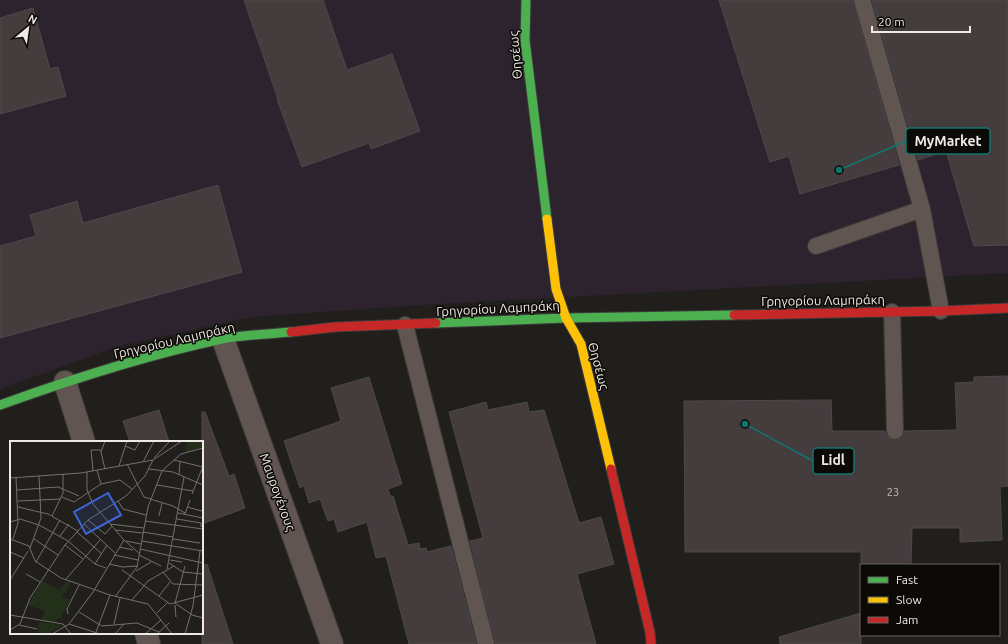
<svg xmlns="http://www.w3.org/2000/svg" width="1008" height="644" font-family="Ubuntu,sans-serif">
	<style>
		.industrial { fill: #2c232f }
		.building { fill: #453c3e; stroke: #4c4948 }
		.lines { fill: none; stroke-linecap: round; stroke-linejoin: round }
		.lane-casing { stroke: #3d3b39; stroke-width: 18 }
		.street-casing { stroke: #3d3b39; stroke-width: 24 }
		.fast-casing { stroke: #3d3b39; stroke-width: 11 }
		.slow-casing { stroke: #3d3b39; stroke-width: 11 }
		.jam-casing { stroke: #3d3b39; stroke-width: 11 }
		.lane { stroke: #615552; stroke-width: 16 }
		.street { stroke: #615552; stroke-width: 22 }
		.fast { stroke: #4caf50; stroke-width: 9 }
		.slow { stroke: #ffc107; stroke-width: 9 }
		.jam { stroke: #c62828; stroke-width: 9 }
		.labels { text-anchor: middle; stroke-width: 3; stroke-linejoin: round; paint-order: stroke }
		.number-label { font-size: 11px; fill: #c3bebc }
		.street-label { font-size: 13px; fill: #edeae6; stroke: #0c0a07 }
		.inset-road { fill: none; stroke: #73706d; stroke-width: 1 }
		.view { fill: #3c65da; fill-opacity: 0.15; stroke: #3c65da; stroke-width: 2 }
		.inset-edge { fill: none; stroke: #edeae6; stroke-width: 2 }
		.leader { fill: none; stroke: #0f766e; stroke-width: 1.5 }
		.callout-dot { fill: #0f766e; stroke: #0c0a07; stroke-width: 1.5 }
		.callout { fill: #0c0a07; stroke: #0f766e; stroke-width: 1.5 }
		.callout-label { font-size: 14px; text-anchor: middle; font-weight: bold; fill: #edeae6 }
	</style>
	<rect width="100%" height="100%" fill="#211f1c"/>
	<!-- industrial -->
	<path class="industrial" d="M0 0H1008V273L438 304 251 317 116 347 0 389Z"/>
	<!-- building -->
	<path class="building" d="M244 0H323L347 70 392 54 420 131 371 149 369 143 302 167 277 99H278Z
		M719 0H853L899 165 800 194 789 156 770 162Z
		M872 0H1008V245L974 246 946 151 918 160Z
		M33 8 50 69 58 67 66 96 0 114V18Z
		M218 185 242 272 0 338V246L36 236 30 215 77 201 83 223Z
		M1008 376V486L1000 487 1002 540 960 542V528H912L911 565H861V552H685L684 401 831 400 832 431H885L887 436 890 439 896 440 900 439 903 436 904 431 957 430 955 383 974 382V377Z
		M369 377 402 484 388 489 390 496H393L408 545 419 543 420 549 426 548 427 552 451 546 476 644H409L386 556 376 558 367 522 338 532 334 519 328 521 320 499 309 503 304 486 300 488 284 441 341 421 331 388Z
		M486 402 488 410 527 402 529 412 544 410 579 523 601 517 614 564 577 574 596 644H495L470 541 483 538 449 412Z
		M159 410 169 442H130L123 421Z
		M202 412H205L229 476 234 474 245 508 202 524Z
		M207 564 233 644H202V565Z
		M861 613V644H780L779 637Z"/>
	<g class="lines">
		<!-- lane casing -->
		<g class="lane-casing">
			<path id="lane" d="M862 0 922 209 941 311
				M816 246 922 209
				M892 312 895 431
				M405 325 486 644"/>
		</g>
		<!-- street casing -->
		<g class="street-casing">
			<path id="street" d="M223 339 332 644
				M65 382 84 442
				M146 633 149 644"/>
		</g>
		<!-- fast casing -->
		<g class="fast-casing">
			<path id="fast" d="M526 0 525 40 547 219
				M436 323 566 318 734 315
				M0 405C72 379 146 355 222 339 244 335 268 334 291 332"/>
		</g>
		<!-- slow casing -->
		<g class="slow-casing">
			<path id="slow" d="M547 219 556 289 566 318 581 344 611 469"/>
		</g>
		<!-- jam casing -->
		<g class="jam-casing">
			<path id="jam" d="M734 315 941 311 1008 308
				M291 332 335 327 436 323
				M611 469 650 632 651 644"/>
		</g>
		<!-- lane -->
		<use href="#lane" class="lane"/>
		<!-- street -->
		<use href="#street" class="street"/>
		<!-- fast -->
		<use href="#fast" class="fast"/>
		<!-- slow -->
		<use href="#slow" class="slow"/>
		<!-- jam -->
		<use href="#jam" class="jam"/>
	</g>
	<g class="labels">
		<!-- number labels -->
		<g class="number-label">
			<text x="893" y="496">23</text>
		</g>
		<!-- street labels -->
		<g class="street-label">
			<text transform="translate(515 55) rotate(-95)" y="5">Θησέως</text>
			<text transform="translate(823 300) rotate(-1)" y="5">Γρηγορίου Λαμπράκη</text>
			<text transform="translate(498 308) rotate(-3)" y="5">Γρηγορίου Λαμπράκη</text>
			<text transform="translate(174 340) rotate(-13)" y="5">Γρηγορίου Λαμπράκη</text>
			<text transform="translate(599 366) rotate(75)" y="5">Θησέως</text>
			<text transform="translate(278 492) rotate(70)" y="5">Μαυρογένους</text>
		</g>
	</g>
	<!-- overview -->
	<g transform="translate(10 441)">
		<rect width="193" height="193" fill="#211f1c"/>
		<path d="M176 0H193V6L175 11ZM32 140 50 149 56 140 61 141 52 156 60 159 51 176 53 179 48 177 46 181 31 180 35 170 18 164ZM29 181 52 184V185L42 190 41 193H30L27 190Z" fill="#22301a"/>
		<path class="inset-road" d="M115 5 125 9 130 0M144 17 160 0M164 19 193 26M133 21 144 0M117 23 134 56 163 65 175 72M109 25 117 0M95 28 91 11 95 0M139 28 163 31 193 44M87 29 91 43M153 29 171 13 193 7M83 30 81 9H91M77 31V49L83 63 114 99 130 113M169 34 170 21M0 37 71 32 143 19 172 0M147 44 183 50M7 49 48 46 69 55M182 53 193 25M52 56 64 61 91 43 110 39 122 48M8 60 51 58M108 60 113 68 136 74M8 66 38 73 68 90M177 66 192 70M168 72 193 77M175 73 180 59M42 75 53 52V33M149 75 152 62M167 78 191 82V86M78 79 95 93 102 85M135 80 193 88M0 81 10 78 29 84 58 100 85 123 96 127M74 83 105 112M100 83 134 87M105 89 133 92M67 91 92 113M133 91 163 96M50 95 59 83M0 98 19 105 25 120 51 137 100 154 138 163 162 193M3 98 8 82 6 36M24 98 48 114M163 98 190 102M116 100 131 103M132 100 193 110M55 104 73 118M109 106 123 109M20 107 31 77 29 35M130 108 193 122M0 111 14 117M104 114 128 119M129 114 151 125M160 119 172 121M26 121 50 79M159 122 173 131 193 133M85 123 97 104M99 123 113 126 127 125M157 128 174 36M112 129 160 163 193 154M126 130 141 121M153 131 163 143 193 144M16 133 30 141M56 138 90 99M0 139 18 110M149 155 160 141M105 156 127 126 138 66 152 30M122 159 138 140 164 125M165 162 175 125M165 162 182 174 193 177M165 164 166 176M69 171 92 185 127 182 149 191M147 172 158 161M58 173 57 168 69 144M0 174 53 183 61 193M59 183 83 151 114 99M104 183 110 157M9 184 27 188M0 189 10 183 20 157 55 104 78 79 116 55 135 35 143 19M86 191 100 154M42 193 59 183 90 193M105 193 114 183M135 193 151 179M147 193 159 182M175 193 183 165 190 110"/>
		<path class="view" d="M98 52 111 74 76 93 64 71Z"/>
		<rect width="193" height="193" class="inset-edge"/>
	</g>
	<!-- callouts -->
	<path class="leader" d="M839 170L906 141M745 424L813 461"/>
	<g class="callout-dot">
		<circle cx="839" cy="170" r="4"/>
		<circle cx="745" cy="424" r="4"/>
	</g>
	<g class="callout">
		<rect x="906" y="128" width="84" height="26" rx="4"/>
		<rect x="813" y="448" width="41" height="26" rx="4"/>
	</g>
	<g class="callout-label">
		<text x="948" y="146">MyMarket</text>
		<text x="833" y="465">Lidl</text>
	</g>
	<!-- legend -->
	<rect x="860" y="564" width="140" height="72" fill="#0c0a07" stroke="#666460"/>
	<rect x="868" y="577" width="20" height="6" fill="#4caf50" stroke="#666460"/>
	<text x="896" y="584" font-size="12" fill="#edeae6">Fast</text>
	<rect x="868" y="597" width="20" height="6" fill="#ffc107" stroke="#666460"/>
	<text x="896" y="604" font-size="12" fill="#edeae6">Slow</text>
	<rect x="868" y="617" width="20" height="6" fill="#c62828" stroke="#666460"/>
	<text x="896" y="624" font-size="12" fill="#edeae6">Jam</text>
	<!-- north arrow -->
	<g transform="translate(28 28) rotate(29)" stroke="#0c0a07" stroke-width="3" paint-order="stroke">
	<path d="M0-3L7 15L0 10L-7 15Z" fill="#edeae6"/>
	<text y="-6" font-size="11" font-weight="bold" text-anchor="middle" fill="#edeae6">N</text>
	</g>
	<!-- scale -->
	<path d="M872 26v6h98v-6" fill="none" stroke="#edeae6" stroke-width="2"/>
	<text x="878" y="26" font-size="12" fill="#edeae6" stroke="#0c0a07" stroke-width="3" paint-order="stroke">20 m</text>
</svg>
